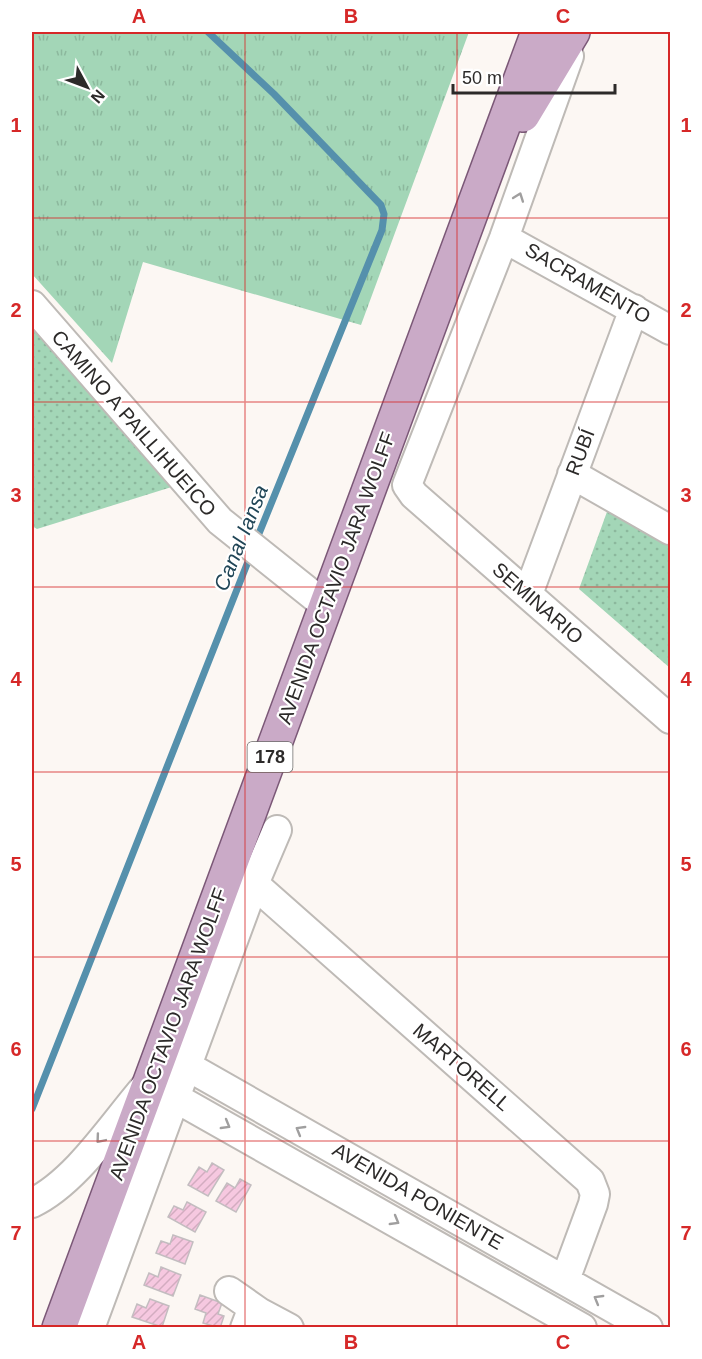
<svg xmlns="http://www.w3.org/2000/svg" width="702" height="1359" font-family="Arial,sans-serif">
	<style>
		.grass { fill: url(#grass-tufts) }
		.park { fill: url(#park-dots) }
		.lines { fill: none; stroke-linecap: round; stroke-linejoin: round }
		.stream { stroke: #5590ac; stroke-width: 7 }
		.building { fill: url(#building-hatch); stroke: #c3bdc0; stroke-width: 1.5 }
		.minor-casing { stroke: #bebab6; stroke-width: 32 }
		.major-casing { stroke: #7b5877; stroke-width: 36 }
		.minor { stroke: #fff; stroke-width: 28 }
		.major { stroke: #caaac7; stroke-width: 33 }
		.oneway { stroke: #a09f9f }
		.grid { fill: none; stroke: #d62828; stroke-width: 1.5; stroke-opacity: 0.55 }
		.labels { text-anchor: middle; stroke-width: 4.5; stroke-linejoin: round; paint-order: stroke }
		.shield { fill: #fff; stroke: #6b6a69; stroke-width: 1.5 }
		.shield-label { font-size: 18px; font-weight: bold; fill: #2c2a29 }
		.street-label { font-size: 20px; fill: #2c2a29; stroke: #fff }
		.water-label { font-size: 21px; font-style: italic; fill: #204556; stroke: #fff }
		.neatline { fill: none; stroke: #d62828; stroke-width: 2 }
		.grid-label { font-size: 20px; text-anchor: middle; font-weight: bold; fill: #d62828 }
	</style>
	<defs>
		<pattern id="grass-tufts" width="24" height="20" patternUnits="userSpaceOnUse" patternTransform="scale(1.5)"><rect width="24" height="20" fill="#a3d6b7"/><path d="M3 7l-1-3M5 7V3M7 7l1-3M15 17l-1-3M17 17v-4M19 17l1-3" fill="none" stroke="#8cb89d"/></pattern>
		<pattern id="park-dots" width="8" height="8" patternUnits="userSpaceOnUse" patternTransform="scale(1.5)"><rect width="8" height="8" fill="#a3d6b7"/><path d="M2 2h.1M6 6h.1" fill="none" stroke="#8cb89d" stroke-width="1.8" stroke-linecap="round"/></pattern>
		<pattern id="building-hatch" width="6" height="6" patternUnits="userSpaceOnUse" patternTransform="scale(1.5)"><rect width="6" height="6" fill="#f6c8e0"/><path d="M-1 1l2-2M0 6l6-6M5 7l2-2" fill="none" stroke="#d3acc0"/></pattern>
	</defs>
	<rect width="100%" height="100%" fill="#fcf7f3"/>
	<!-- grass -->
	<path class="grass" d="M32 32H469L361 325 143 262 112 363 32 274Z"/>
	<!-- park -->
	<path class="park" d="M32 319 178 485 37 529 32 526Z
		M608 509 670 544V668L579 589Z"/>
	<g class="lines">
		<!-- stream -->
		<path class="stream" d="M208 32 274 94 381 205 384 214 382 230 256 541
			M32 1109 251 554"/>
	</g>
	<!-- building -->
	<path class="building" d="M212 1163 224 1170 208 1196 188 1185 199 1167 207 1172Z
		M240 1179 251 1185 236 1212 216 1201 227 1183 235 1188Z
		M187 1202 206 1212 195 1232 168 1217 174 1206 183 1210Z
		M173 1235 193 1242 185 1264 156 1253 161 1241 170 1244Z
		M161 1267 181 1275 173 1296 144 1285 149 1273 158 1277Z
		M200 1295 222 1303 218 1314 224 1316 220 1328 203 1323 206 1313 195 1309Z
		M150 1299 169 1306 162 1327 132 1317 137 1304 146 1308Z"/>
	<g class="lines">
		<!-- minor casing -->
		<g class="minor-casing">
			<path id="minor" d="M569 56 504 238 407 485 414 495 670 719
				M504 238 670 330
				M32 305 220 521 325 605
				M572 474 670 530
				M528 594 634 309
				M254 884 590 1181 595 1194 593 1204 565 1280
				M187 1066 648 1328
				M174 1097 582 1328
				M32 1203C76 1182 113 1124 145 1087
				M229 1291 259 1312
				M90 1328 254 884 277 830
				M245 1328 250 1315 259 1312 289 1328"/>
		</g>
		<!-- major casing -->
		<g class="major-casing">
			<path id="major" d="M523 115 573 32
				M59 1328 538 32"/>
		</g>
		<!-- minor -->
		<use href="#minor" class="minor"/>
		<!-- major -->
		<use href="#major" class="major"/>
	</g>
	<!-- one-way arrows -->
	<defs><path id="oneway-chevron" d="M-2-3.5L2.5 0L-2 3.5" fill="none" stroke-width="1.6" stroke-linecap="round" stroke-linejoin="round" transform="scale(1.5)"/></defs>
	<g class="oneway">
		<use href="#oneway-chevron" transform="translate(519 197) rotate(-70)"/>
		<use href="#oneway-chevron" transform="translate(226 1125) rotate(30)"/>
		<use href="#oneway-chevron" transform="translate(300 1130) rotate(-150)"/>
		<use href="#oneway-chevron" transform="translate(100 1139) rotate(130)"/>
		<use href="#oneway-chevron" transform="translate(395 1221) rotate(30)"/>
		<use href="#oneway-chevron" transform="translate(598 1299) rotate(-150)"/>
	</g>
	<!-- grid -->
	<path class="grid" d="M245 32V1328M457 32V1328M32 218H670M32 402H670M32 587H670M32 772H670M32 957H670M32 1141H670"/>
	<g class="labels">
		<!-- shield labels -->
		<rect class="shield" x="247.5" y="742" width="45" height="30" rx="4.5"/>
		<g class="shield-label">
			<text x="270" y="763">178</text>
		</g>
		<!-- street labels -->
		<g class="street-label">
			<text transform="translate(588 283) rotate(30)" y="7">SACRAMENTO</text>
			<text transform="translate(134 423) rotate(49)" y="7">CAMINO A PAILLIHUEICO</text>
			<text transform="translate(580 452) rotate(-69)" y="7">RUBÍ</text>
			<text transform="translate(336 578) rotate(-70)" y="7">AVENIDA OCTAVIO JARA WOLFF</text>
			<text transform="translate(538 603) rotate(41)" y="7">SEMINARIO</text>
			<text transform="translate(168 1034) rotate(-70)" y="7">AVENIDA OCTAVIO JARA WOLFF</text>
			<text transform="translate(462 1067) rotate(41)" y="7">MARTORELL</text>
			<text transform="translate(418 1196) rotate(30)" y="7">AVENIDA PONIENTE</text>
		</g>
		<!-- water labels -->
		<g class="water-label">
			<text transform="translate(241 538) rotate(-68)" y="7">Canal Iansa</text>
		</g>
	</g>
	<!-- border -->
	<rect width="702" height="1359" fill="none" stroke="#ffffff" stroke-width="66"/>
	<!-- north arrow -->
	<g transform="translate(87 87) rotate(131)" stroke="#ffffff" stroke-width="4.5" paint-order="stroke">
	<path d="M0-4.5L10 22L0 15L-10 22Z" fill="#2c2a29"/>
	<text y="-9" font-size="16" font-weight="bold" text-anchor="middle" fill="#2c2a29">N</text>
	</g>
	<!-- scale -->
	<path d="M453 84v9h162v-9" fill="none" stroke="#2c2a29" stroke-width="3"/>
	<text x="462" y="84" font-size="18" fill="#2c2a29" stroke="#ffffff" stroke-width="4.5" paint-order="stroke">50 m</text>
	<rect x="33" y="33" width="636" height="1293" class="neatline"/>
	<g class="grid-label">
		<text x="139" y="23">A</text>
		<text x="351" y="23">B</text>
		<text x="563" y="23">C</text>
		<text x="16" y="132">1</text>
		<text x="686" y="132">1</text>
		<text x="16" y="317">2</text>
		<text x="686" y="317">2</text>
		<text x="16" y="502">3</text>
		<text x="686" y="502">3</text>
		<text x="16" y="686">4</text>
		<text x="686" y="686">4</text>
		<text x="16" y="871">5</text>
		<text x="686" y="871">5</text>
		<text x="16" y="1056">6</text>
		<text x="686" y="1056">6</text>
		<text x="16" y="1240">7</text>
		<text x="686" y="1240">7</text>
		<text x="139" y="1349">A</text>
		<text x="351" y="1349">B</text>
		<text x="563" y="1349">C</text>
	</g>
</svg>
